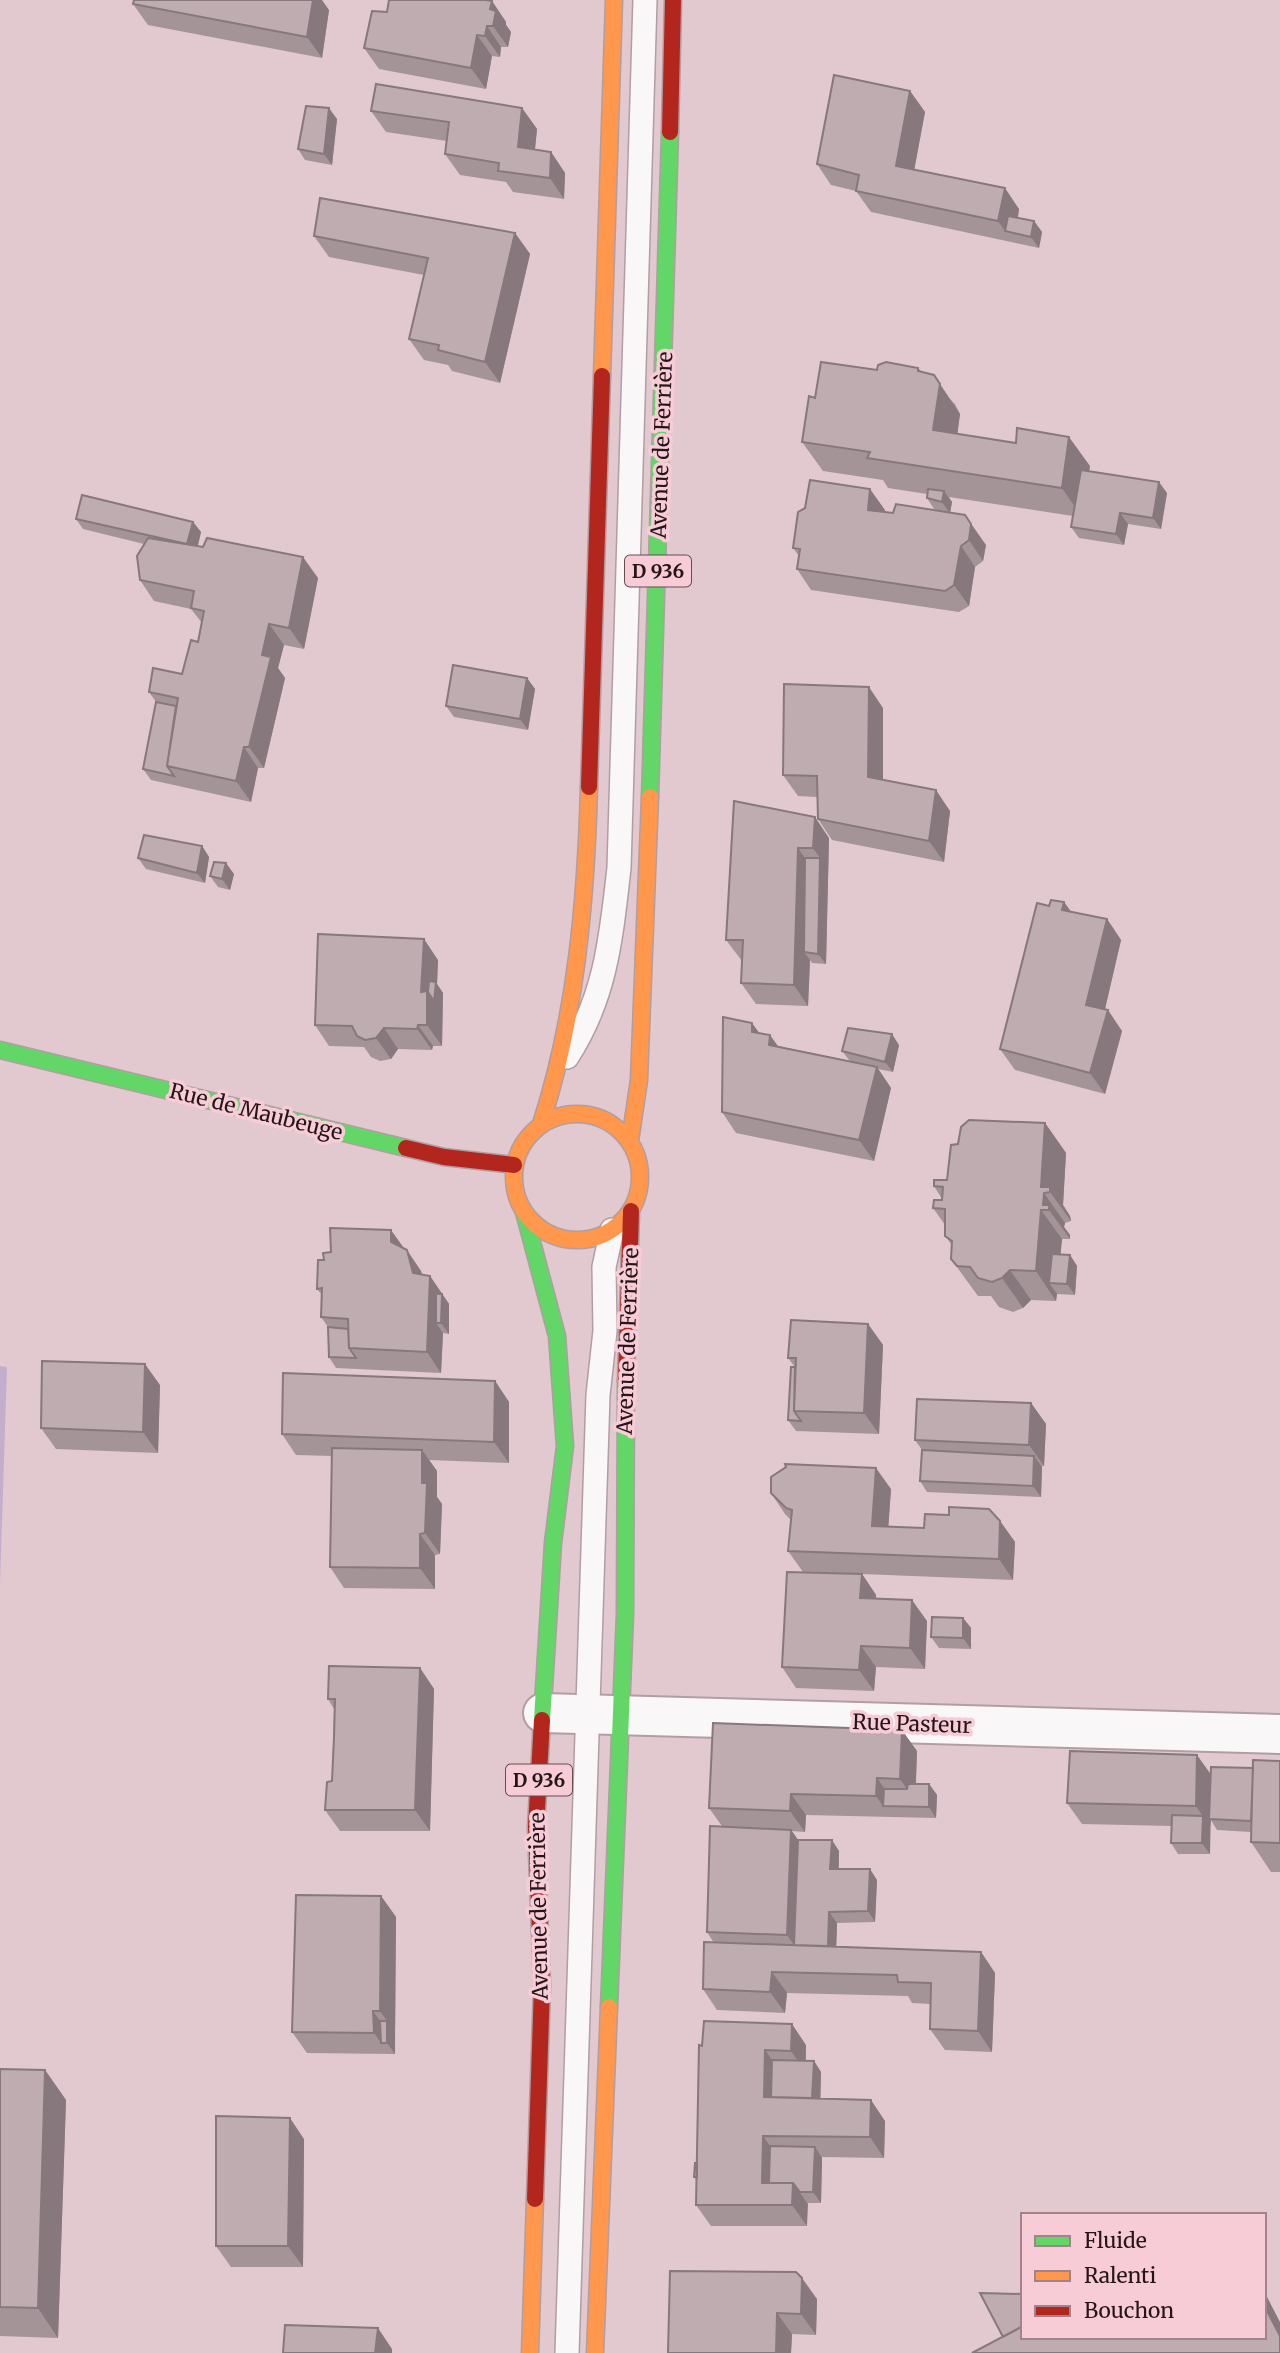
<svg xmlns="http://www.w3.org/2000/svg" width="1280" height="2353" font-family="Merriweather,serif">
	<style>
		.green { fill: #c4aece }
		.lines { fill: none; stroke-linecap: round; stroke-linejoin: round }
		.lane-casing { stroke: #b09ea2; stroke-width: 26 }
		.street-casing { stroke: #b09ea2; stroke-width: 42 }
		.fast-casing { stroke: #b09ea2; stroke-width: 19 }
		.slow-casing { stroke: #b09ea2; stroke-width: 19 }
		.jam-casing { stroke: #b09ea2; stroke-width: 19 }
		.lane { stroke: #faf7f8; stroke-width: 23 }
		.street { stroke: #faf7f8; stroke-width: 38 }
		.fast { stroke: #63d668; stroke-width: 16 }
		.slow { stroke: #ff974d; stroke-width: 16 }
		.jam { stroke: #b3261e; stroke-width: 16 }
		.wall { fill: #a49498 }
		.shaded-wall { fill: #86787c }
		.building { fill: #bfacb1; stroke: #86787c; stroke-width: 2 }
		.labels { text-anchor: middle; stroke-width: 7; stroke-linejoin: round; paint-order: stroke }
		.shield { fill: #f8ccd6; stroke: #644c52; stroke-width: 2 }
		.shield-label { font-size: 19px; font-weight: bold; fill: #241519 }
		.street-label { font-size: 21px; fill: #241519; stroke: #f8ccd6 }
	</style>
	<rect width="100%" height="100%" fill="#e1c9cf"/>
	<!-- green -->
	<path class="green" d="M0 1366 7 1367 0 1583Z"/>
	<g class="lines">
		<!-- lane casing -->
		<g class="lane-casing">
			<path id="lane" d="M567 1057C606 997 611 938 619 868L645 0
				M567 2353 598 1395 605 1331 604 1267 612 1230"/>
		</g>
		<!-- street casing -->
		<g class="street-casing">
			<path id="street" d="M543 1713 1280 1734"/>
		</g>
		<!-- fast casing -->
		<g class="fast-casing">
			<path id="fast" d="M650 797 670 132
				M0 1050 406 1148
				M524 1212 557 1336 565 1446 553 1543 542 1720
				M609 2007 625 1614 626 1381"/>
		</g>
		<!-- slow casing -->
		<g class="slow-casing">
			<path id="slow" d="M602 376 614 0
				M514 1177a63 63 0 1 1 126 0a63 63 0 1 1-126 0Z
				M541 1124C576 1016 586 901 589 787
				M630 1141 639 1080 650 797
				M530 2353 535 2199
				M595 2353 609 2007"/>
		</g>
		<!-- jam casing -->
		<g class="jam-casing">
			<path id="jam" d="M670 132 673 0
				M589 787 602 376
				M406 1148 444 1157 514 1165
				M626 1381 631 1211
				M535 2199 542 1986 536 1827 542 1720"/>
		</g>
		<!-- lane -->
		<use href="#lane" class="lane"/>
		<!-- street -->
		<use href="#street" class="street"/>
		<!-- fast -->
		<use href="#fast" class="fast"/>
		<!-- slow -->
		<use href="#slow" class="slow"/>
		<!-- jam -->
		<use href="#jam" class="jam"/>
	</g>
	<!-- wall -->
	<path class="wall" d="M492 1 506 22V25L511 32 508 47H501L500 57 492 56 486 89 379 69 364 48 387 12Z
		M133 4 329 10 322 58 148 25Z
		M910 91 925 112 914 170 1019 209 1018 218 1034 221 1042 232 1039 248 871 212 856 191 831 185 817 164Z
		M522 108 537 129 535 149 551 152 565 173 564 199 513 192 506 182 460 175 445 154 447 141 386 132 371 111Z
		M337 119 332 165 305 160 298 149Z
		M515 233 530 254 500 383 452 371 448 365 424 360 409 339 424 275 329 257 314 236Z
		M918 368 955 404 960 414 957 434 1090 466 1089 471 1167 493 1161 529 1128 524 1124 545 1079 538 1071 527 1073 516 949 497 952 502 950 513 934 509 927 498V494L888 488 883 480 823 471 802 442 815 398 877 370Z
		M885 510V512L986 545 983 561 975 567 969 606 959 612 811 590 797 569 799 556 793 548Z
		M76 519 193 522 201 532 198 546 318 578 304 649 284 645 278 668 285 678 264 768H258L251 802 151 780 143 769 156 702 149 692 182 674 198 642 202 623 191 609 154 601 140 580 144 544 83 529Z
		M527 678 535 689 528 730 454 717 446 706Z
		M883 708V780L950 811 944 862 832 840 818 819 817 797 798 796 783 775Z
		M734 801 829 838 826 964 812 963 810 960 808 1006 756 1004 741 983 742 961 726 940Z
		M202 846 209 857 205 883 146 869 138 858Z
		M234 874 230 890 218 887 210 876Z
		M1064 902 1071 912 1107 919 1121 940 1105 1009 1122 1031 1105 1094 1015 1070 1000 1049 1049 906Z
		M438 960 437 984 443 993 442 1046H433L432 1050 398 1049 391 1059 380 1061 371 1057 364 1047 329 1046 315 1025Z
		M752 1023 759 1033 778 1046 850 1061 842 1051 899 1045 893 1072 878 1069 891 1088 874 1161 736 1133 722 1112Z
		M1045 1123 1066 1153 1063 1205 1070 1216 1071 1221 1065 1223 1064 1227 1070 1235V1239H1062L1060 1255H1070L1077 1266 1075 1295 1057 1294 1056 1301 1031 1300 1023 1308 1013 1312 999 1307 991 1296H978L951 1259 952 1245 945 1236V1225L933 1208 942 1199 934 1186 947 1180 958 1144Z
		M405 1250 421 1271 422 1275 430 1276 449 1304V1334L443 1333 441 1373 336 1368 329 1357 328 1327 321 1317 322 1295 317 1289Z
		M868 1324 883 1345 879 1434 796 1431 788 1420 795 1367 788 1358Z
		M495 1381 509 1402V1463L429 1460 437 1471V1497L442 1504 440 1554 435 1555V1589L344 1588 330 1567 332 1456 296 1455 282 1434Z
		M160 1385 158 1453 56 1449 41 1428Z
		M1031 1403 1046 1424 1044 1466H1042L1041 1497 927 1492 920 1481 922 1450 915 1440Z
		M891 1489 888 1527 924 1528 1000 1521 1015 1542 1013 1580 862 1574 876 1595V1598L927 1621 925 1669 876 1667 874 1691 796 1688 782 1667 803 1572 788 1551 791 1520 785 1514 771 1493Z
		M963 1618 971 1628V1649L939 1648 931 1637Z
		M420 1668 434 1689 430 1831H340L325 1810 332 1781 334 1709 328 1699Z
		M917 1751 916 1784H929L937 1795 936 1818 806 1815 805 1832 792 1831 798 1840 839 1851V1869L877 1880 875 1922 837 1923 836 1947 981 1952 995 1973 992 2052 945 2050 930 2029 931 2004 912 2003 908 1996 787 1993 785 2013 717 2010 703 1989 714 1943 707 1932 722 1826 709 1808Z
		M1280 1761V1872H1271L1251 1842V1832L1217 1830 1211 1820 1210 1854H1178L1171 1843 1172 1826 1082 1824 1067 1803 1253 1768Z
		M381 1896 396 1917 395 2054 307 2053 292 2032Z
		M806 2045V2061H814L821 2072 820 2098 885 2121 884 2158 822 2157 821 2203H807V2226H711L696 2205 697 2181 694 2177 697 2163 702 2046Z
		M0 2069 45 2070 66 2100 58 2338 0 2336Z
		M304 2139 303 2267H231L216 2246Z
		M817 2299 816 2335 792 2334 791 2353H668Z"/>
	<!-- shaded-wall -->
	<path class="shaded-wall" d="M313 0H322L329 10 322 58 307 37Z
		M492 1 506 22V25L511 32 508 47 493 26 490 9Z
		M487 26 501 47 500 57 485 36Z
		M477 35 492 56 486 89 471 68Z
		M910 91 925 112 911 187 896 166Z
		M329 108 337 119 332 165 324 154Z
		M522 108 537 129 533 168 518 147Z
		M551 152 565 173 564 199 550 178Z
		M1005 188 1019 209 1015 233 1005 231 998 221Z
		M1034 221 1042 232 1039 248 1031 237Z
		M515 233 530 254 500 383 485 362Z
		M918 368 938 396 934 375 960 414 954 460 933 430Z
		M1069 437 1090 466 1082 517 1062 488Z
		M1159 482 1167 493 1161 529 1153 518Z
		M870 489 885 510 883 531 868 510Z
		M944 491 952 502 950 513 942 502Z
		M1120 513 1128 524 1124 545 1116 534Z
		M965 515 986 545 983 561 969 540Z
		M193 522 201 532 195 556 187 545Z
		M961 546 975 567 969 606 954 585Z
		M303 557 318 578 304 649 289 628Z
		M269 624 284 645 278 668 285 678 264 768 249 747 262 655Z
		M527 678 535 689 528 730 520 719Z
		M869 687 883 708V798L868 777Z
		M244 747 258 768 251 802 236 781Z
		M936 790 950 811 944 862 929 841Z
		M815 817 829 838 826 964 818 954 820 858 813 848Z
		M202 846 209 857 205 883 197 873Z
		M798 848 812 869 804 952 810 960 808 1006 794 985Z
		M226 863 234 874 230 890 222 879Z
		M1064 902 1079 923 1062 910Z
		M1107 919 1121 940 1101 1026 1086 1005Z
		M424 939 438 960 437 984 443 993 442 1046 427 1025 421 992Z
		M1108 1010 1122 1031 1105 1094 1090 1073Z
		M752 1023 767 1044 752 1032Z
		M418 1025 433 1046 432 1050 417 1029Z
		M384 1028 398 1049 391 1059 376 1038Z
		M892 1034 899 1045 893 1072 885 1062Z
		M770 1035 785 1056 769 1045Z
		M877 1067 891 1088 874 1161 859 1140Z
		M1045 1123 1066 1153 1063 1205 1070 1216 1071 1221 1050 1192 1041 1187Z
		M1044 1193 1065 1223 1064 1227 1070 1235V1239L1049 1210 1043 1205Z
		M1041 1210 1062 1239 1058 1284 1049 1283 1057 1294 1056 1301 1036 1271Z
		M391 1230 406 1251 391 1242Z
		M407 1250 421 1271 428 1294 413 1273Z
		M1070 1255 1077 1266 1075 1295 1067 1284Z
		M1010 1270 1031 1300 1023 1308 1002 1278Z
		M430 1276 449 1304V1334L441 1323H436L443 1333 441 1373 427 1352Z
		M868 1324 883 1345 879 1434 864 1413Z
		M145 1364 160 1385 158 1453 143 1432Z
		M495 1381 509 1402V1463L494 1442Z
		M1031 1403 1046 1424 1044 1466 1029 1445Z
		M422 1450 437 1471V1497L442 1504 440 1554 425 1533 422 1483Z
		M1034 1456 1042 1467 1041 1497 1033 1486Z
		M876 1468 891 1489 887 1547 872 1526Z
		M1000 1521 1015 1542 1013 1580 999 1559Z
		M420 1534 435 1555V1589L420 1568Z
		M862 1574 876 1595 875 1619 860 1598Z
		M912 1600 927 1621 925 1669 910 1648Z
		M963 1618 971 1628V1649L963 1638Z
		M861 1646 876 1667 874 1691 859 1670Z
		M420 1668 434 1689 430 1831 415 1810Z
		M902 1730 917 1751 915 1800 900 1779Z
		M1197 1755 1212 1776 1209 1819 1211 1820 1210 1827 1196 1806Z
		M877 1778 892 1799 883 1806 876 1796Z
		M929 1784 937 1795 936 1818 929 1807Z
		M791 1794 806 1815 805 1832 790 1811Z
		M1203 1816 1210 1827V1854L1202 1843Z
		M791 1830 806 1851 794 1945 787 1935Z
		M832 1840 839 1851 838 1880 830 1869Z
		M870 1869 877 1880 875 1922 868 1911Z
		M381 1896 396 1917 395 2032 380 2011Z
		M829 1912 837 1923 836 1957 828 1946Z
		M981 1952 995 1973 992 2052 978 2031Z
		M772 1972 787 1993 785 2013 770 1992Z
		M373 2011 387 2031V2021L395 2032V2054L387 2043H381L374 2033Z
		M792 2024 806 2045 805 2072 791 2051Z
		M765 2050 780 2071 779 2107 764 2097Z
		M814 2061 821 2072 820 2119 812 2108Z
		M45 2070 66 2100 58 2338 38 2308Z
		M871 2100 885 2121 884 2158 870 2137Z
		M290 2118 304 2139 303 2267 288 2246Z
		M763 2136 778 2157 777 2193 762 2183Z
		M815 2147 822 2158 821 2203 813 2192Z
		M793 2183 808 2204 807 2226 792 2205Z
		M802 2278 817 2299 816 2335 801 2314Z
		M1264 2291 1280 2322V2336L1264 2305Z
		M777 2313 792 2334 791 2353H776Z
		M378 2328 392 2349V2353H375Z"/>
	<!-- building -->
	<path class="building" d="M134 0H313L307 37 133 4Z
		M389 0H486L492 1 490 9 496 11 493 26H487L485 36 477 35 471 68 364 48 372 11 387 12Z
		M834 75 910 91 896 166 1005 188 998 221 856 191 859 175 817 164Z
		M376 84 522 108 518 147 551 152 550 178 498 171 499 163 445 154 449 122 371 111Z
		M306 106 329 108 324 154 298 149Z
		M320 198 515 233 485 362 438 350 439 345 409 339 428 258 314 236Z
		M1008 216 1034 221 1031 237 1005 231Z
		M821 362 877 370 878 365 886 362 918 368V371L934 375 940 384 933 430 1016 443 1017 428 1069 437 1062 488 867 458 870 452 802 442 809 396 815 398Z
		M1081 470 1159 482 1153 518 1120 513 1116 534 1071 527Z
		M810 480 870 489 868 510 893 513 896 504 965 515 971 524 969 540 961 546 954 585 945 591 797 569 800 549 793 548 798 512 805 508Z
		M928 489 944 491 942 502 927 498Z
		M82 495 193 522 187 544 76 519Z
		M148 538 203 547 207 538 303 557 289 628 269 624 262 655 271 657 249 747H244L236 781 167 766 178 698 149 692 153 668 182 674 191 640 198 642 204 611 191 608 194 591 140 580 137 556Z
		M453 665 527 678 520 719 446 706Z
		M784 684 869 687 868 777 936 790 929 841 818 819 817 776 783 775Z
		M156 702 176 706 167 766 174 776 143 769Z
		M734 801 815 817 813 848H798L794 985 741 983 743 940H726Z
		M144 835 202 846 197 873 138 858Z
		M805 858H820L818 954 804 952Z
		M214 862 226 863 222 879 210 876Z
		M1051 900 1064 902 1062 910 1107 919 1086 1005 1108 1010 1090 1073 1000 1049 1037 903 1049 906Z
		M318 934 424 939 421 992 427 991V1025H418L417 1029 384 1028 376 1038 365 1040 357 1036 352 1026 315 1025Z
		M429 981 436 982 434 1001 428 992Z
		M723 1017 752 1023V1032L770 1035 769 1045 877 1067 859 1140 722 1112Z
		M848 1028 892 1034 885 1062 842 1051Z
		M969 1120 1045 1123 1041 1187H1050V1192L1044 1193 1043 1205H1049V1210H1041L1036 1271 1010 1270 1002 1278 992 1282 978 1278 970 1267 957 1266 951 1259 952 1241 945 1236V1209L933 1208 934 1200H942L943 1187 934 1186V1180H947L951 1145 958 1144 961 1127Z
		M330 1228 391 1230V1242L407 1250 413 1273 430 1276 427 1352 349 1348 348 1319 321 1317 322 1288 317 1289 318 1260H324L323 1253 331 1252Z
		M1052 1254 1070 1255 1067 1284 1049 1283Z
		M436 1294H442L441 1323H436Z
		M791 1320 868 1324 864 1413 794 1411 796 1358H788Z
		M328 1327 348 1329 349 1348 356 1358 329 1357Z
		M42 1361 145 1364 143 1432 41 1428Z
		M791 1367H795L794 1411 801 1421 788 1420Z
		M283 1373 495 1381 494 1442 282 1434Z
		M917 1399 1031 1403 1029 1445 915 1440Z
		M332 1448 422 1450V1483H427L425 1533 420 1534V1568L330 1567Z
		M922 1450 1034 1456 1033 1486 920 1481Z
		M785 1464 876 1468 872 1526 924 1528 925 1514 949 1515V1507L989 1509 1000 1521 999 1559 788 1551 792 1510 786 1508 771 1493V1477L786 1467Z
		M787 1572 862 1574 860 1598 912 1600 910 1648 861 1646 859 1670 782 1667Z
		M932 1617 963 1618V1638L931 1637Z
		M329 1666 420 1668 415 1810H325L327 1782 332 1781 334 1738 335 1699H328Z
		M713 1723 902 1730 900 1779 877 1778 876 1796 791 1794 790 1811 709 1808Z
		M1070 1751 1197 1755 1196 1806 1067 1803Z
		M1253 1760 1280 1761V1843L1251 1842Z
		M1211 1767 1253 1768 1251 1821 1209 1819Z
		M908 1784H929V1807L883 1806 884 1789H907Z
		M1172 1815 1203 1816 1202 1843H1171Z
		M710 1826 791 1830 787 1935 707 1932Z
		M798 1840H832L830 1869H870L868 1911 829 1912 828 1946 794 1945Z
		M296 1895 381 1896 380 2011H373L374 2033 292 2032Z
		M704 1942 981 1952 978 2031 930 2029 931 1983 898 1982 897 1975 772 1972 770 1992 703 1989Z
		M380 2021H387V2043H381Z
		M704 2021 792 2024 791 2051 765 2050 764 2097 871 2100 870 2137 763 2136 762 2183H793L792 2205H696L699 2045 702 2046Z
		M772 2060 814 2061 812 2098 771 2097Z
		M0 2069 45 2070 38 2308 0 2307Z
		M216 2116 290 2118 288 2246H216Z
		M770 2146 815 2147 813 2192H800L793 2183H769Z
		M695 2163H697V2177H694Z
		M670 2271 796 2272 802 2278 801 2314 777 2313 776 2353H668Z
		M980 2293 1023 2294V2326L1003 2337Z
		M1264 2305 1280 2336V2353H972L1023 2326V2337H1264Z
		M285 2325 378 2328 375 2353H283Z"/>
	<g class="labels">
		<!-- shield labels -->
		<g class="shield">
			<rect x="625" y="555.5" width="66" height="31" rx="5"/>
			<rect x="506" y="1764.5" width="66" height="31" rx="5"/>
		</g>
		<g class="shield-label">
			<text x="658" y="578">D 936</text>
			<text x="539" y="1787">D 936</text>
		</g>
		<!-- street labels -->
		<g class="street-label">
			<text transform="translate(662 445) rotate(-88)" y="7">Avenue de Ferrière</text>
			<text transform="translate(256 1112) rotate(14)" y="7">Rue de Maubeuge</text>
			<text transform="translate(628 1341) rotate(-88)" y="7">Avenue de Ferrière</text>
			<text transform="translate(912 1724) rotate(2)" y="7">Rue Pasteur</text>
			<text transform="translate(539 1906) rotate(-91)" y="7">Avenue de Ferrière</text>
		</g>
	</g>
	<!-- legend -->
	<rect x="1021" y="2213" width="245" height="126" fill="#f8ccd6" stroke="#a3838a" stroke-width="2"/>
	<rect x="1035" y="2236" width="35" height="10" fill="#63d668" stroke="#a3838a" stroke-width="2"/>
	<text x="1084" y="2248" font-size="21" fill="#241519">Fluide</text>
	<rect x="1035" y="2271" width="35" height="10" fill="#ff974d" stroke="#a3838a" stroke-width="2"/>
	<text x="1084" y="2283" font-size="21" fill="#241519">Ralenti</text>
	<rect x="1035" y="2306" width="35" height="10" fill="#b3261e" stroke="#a3838a" stroke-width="2"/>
	<text x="1084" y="2318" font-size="21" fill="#241519">Bouchon</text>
</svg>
